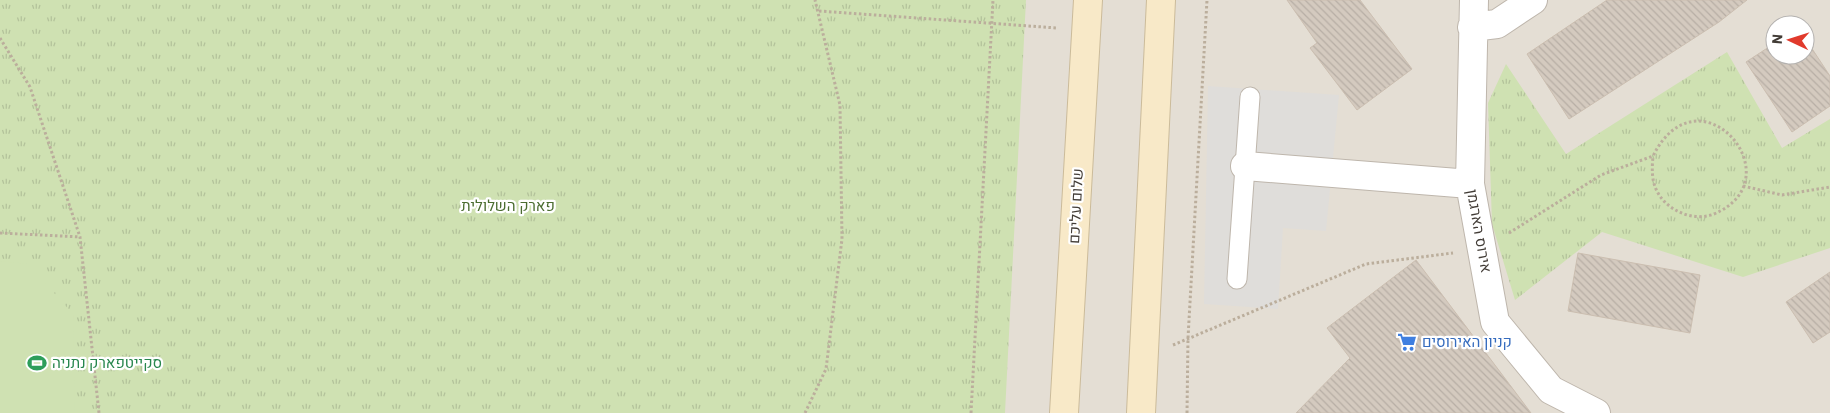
<svg xmlns="http://www.w3.org/2000/svg" width="1830" height="413" font-family="'IBM Plex Sans',Heebo,sans-serif">
	<style>
		.residential { fill: #e4ded4; fill-rule: evenodd }
		.park { fill: url(#park-tufts) }
		.pitch { fill: #cfe1b2 }
		.parking { fill: #dfddda }
		.building { fill: url(#building-back-hatch); stroke: #cbbeb0 }
		.lines { fill: none; stroke-linecap: round; stroke-linejoin: round }
		.service-casing { stroke: #beb6ac; stroke-width: 21 }
		.minor-casing { stroke: #beb6ac; stroke-width: 30 }
		.secondary-casing { stroke: #cbbb9a; stroke-width: 30 }
		.path { stroke: #bbae9c; stroke-width: 3; stroke-dasharray: 2.5 2.5; stroke-linecap: butt }
		.service { stroke: #fff; stroke-width: 19 }
		.minor { stroke: #fff; stroke-width: 28 }
		.secondary { stroke: #f8e9c8; stroke-width: 28 }
		.labels { text-anchor: middle; stroke-width: 4.5; stroke-linejoin: round; paint-order: stroke }
		.park-label { font-size: 15px; fill: #4b6d30; stroke: #fff }
		.street-label { font-size: 15px; fill: #423c36; stroke: #fff }
		.shop-label { font-size: 15px; fill: #366cbe; stroke: #fff; text-anchor: start }
		.leisure-label { font-size: 15px; fill: #27864d; stroke: #fff; text-anchor: start }
	</style>
	<defs>
		<pattern id="park-tufts" width="24" height="20" patternUnits="userSpaceOnUse" patternTransform="scale(1.25)"><rect width="24" height="20" fill="#cfe1b2"/><path d="M3 7l-1-3M5 7V3M7 7l1-3M15 17l-1-3M17 17v-4M19 17l1-3" fill="none" stroke="#b3c29a"/></pattern>
		<pattern id="building-back-hatch" width="6" height="6" patternUnits="userSpaceOnUse" patternTransform="scale(1.25)"><rect width="6" height="6" fill="#d4cabf"/><path d="M-1 5l2 2M0 0l6 6M5-1l2 2" fill="none" stroke="#b7aea5"/></pattern>
	</defs>
	<rect width="100%" height="100%" fill="#f0ece5"/>
	<!-- residential -->
	<path class="residential" d="M0 0H1830V413H0ZM1775 25H1805V55H1775Z"/>
	<!-- park -->
	<path class="park" d="M0 0H1026L1005 413H0Z
		M1727 52 1782 148 1830 119V248L1743 277 1602 232 1515 300 1492 224 1488 103 1506 64 1566 154Z"/>
	<!-- pitch -->
	<path class="pitch" d="M0 261 28 264 73 314 75 413H0Z"/>
	<!-- parking -->
	<path class="parking" d="M1208 86 1339 95 1326 231 1283 228 1278 309 1204 304Z"/>
	<!-- building -->
	<path class="building" d="M1287 0H1360L1412 69 1357 110 1310 48 1317 43Z
		M1607 0H1747L1719 22 1569 119 1527 54Z
		M1805 38 1830 76V106L1792 132 1746 62 1775 43V55H1805Z
		M1578 253 1700 275 1690 333 1568 311Z
		M1416 260 1531 413H1296L1350 358 1327 328Z
		M1830 272V332L1813 343 1786 302Z"/>
	<g class="lines">
		<!-- service casing -->
		<g class="service-casing">
			<path id="service" d="M1237 279 1250 97"/>
		</g>
		<!-- minor casing -->
		<g class="minor-casing">
			<path id="minor" d="M1474 0 1470 184 1495 322 1551 390 1596 413
				M1472 27 1497 24 1533 0
				M1245 166 1470 184"/>
		</g>
		<!-- secondary casing -->
		<g class="secondary-casing">
			<path id="secondary" d="M1064 413 1088 0
				M1141 413 1161 0"/>
		</g>
		<!-- path -->
		<path class="path" d="M819 11 1057 28
			M0 38 30 87 80 237 99 413
			M1743 186 1782 195 1830 187
			M0 233 80 237
			M1509 233 1601 175 1653 156C1699 64 1797 179 1714 214 1694 222 1668 211 1658 193 1651 181 1652 168 1653 156
			M1173 345 1366 264 1453 253
			M805 413 826 369 842 239 840 105 815 0
			M971 413 993 0
			M1187 413 1188 338 1207 0"/>
		<!-- service -->
		<use href="#service" class="service"/>
		<!-- minor -->
		<use href="#minor" class="minor"/>
		<!-- secondary -->
		<use href="#secondary" class="secondary"/>
	</g>
	<!-- icons -->
	<defs>
		<g id="supermarket-bare" transform="scale(1.5)"><path d="M-6-5.5h2.5l.6 2H6L4.5 2H-2.5L-4.4-4H-6ZM-1.5 3.2a1.3 1.3 0 1 0 .1 0ZM3 3.2a1.3 1.3 0 1 0 .1 0Z" fill="#3f7fe0" stroke="#fff" stroke-width="2.5" paint-order="stroke"/></g>
		<g id="stadium-bare" transform="scale(1.5)"><path d="M0-5a6.5 5 0 1 0 0 10a6.5 5 0 1 0 0-10ZM-3.5-1.8h7v3.6h-7Z" fill="#2e9e5b" stroke="#fff" stroke-width="2.5" paint-order="stroke"/></g>
	</defs>
	<g fill-rule="evenodd">
		<use href="#supermarket-bare" x="1407" y="342"/>
		<use href="#stadium-bare" x="37" y="363"/>
	</g>
	<g class="labels">
		<!-- park labels -->
		<g class="park-label">
			<text x="508" y="211">פארק השלולית</text>
		</g>
		<!-- street labels -->
		<g class="street-label">
			<text transform="translate(1076 206) rotate(-87)" y="5">שלום עליכם</text>
			<text transform="translate(1479 231) rotate(80)" y="5">אירוס הארגמן</text>
		</g>
		<!-- shop labels -->
		<g class="shop-label">
			<text x="1422" y="347">קניון האירוסים</text>
		</g>
		<!-- leisure labels -->
		<g class="leisure-label">
			<text x="52" y="368">סקייטפארק נתניה</text>
		</g>
	</g>
	<!-- north arrow -->
	<g transform="translate(1790 40) rotate(274)"><circle r="24" fill="#ffffff" stroke="#b3b1af"/>
	<path d="M0-4L9 19L0 12L-9 19Z" fill="#e13a2c"/>
	<text y="-8" font-size="14" font-weight="bold" text-anchor="middle" fill="#423c36">N</text>
	</g>
</svg>
